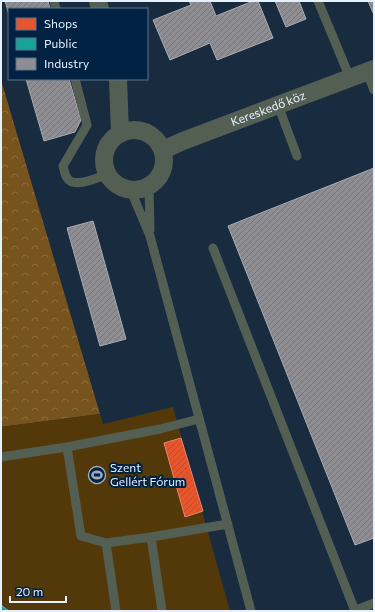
<svg xmlns="http://www.w3.org/2000/svg" width="375" height="612" font-family="Commissioner,sans-serif">
	<style>
		.forest { fill: url(#forest-crowns) }
		.garden { fill: #533809 }
		.shops { fill: url(#shops-hatch); stroke: #e5856d }
		.public { fill: url(#public-hatch); stroke: #55bab7 }
		.industry { fill: url(#industry-hatch); stroke: #a8abb3 }
		.lines { fill: none; stroke-linecap: round; stroke-linejoin: round }
		.service { stroke: #545f54; stroke-width: 9 }
		.minor { stroke: #545f54; stroke-width: 18 }
		.labels { text-anchor: middle; stroke-width: 4; stroke-linejoin: round; paint-order: stroke }
		.street-label { font-size: 12px; fill: #e6f1ff; stroke: #012243 }
		.poi-label { font-size: 12px; fill: #e6f1ff; stroke: #012243; text-anchor: start }
	</style>
	<defs>
		<pattern id="forest-crowns" width="20" height="18" patternUnits="userSpaceOnUse"><rect width="20" height="18" fill="#77541d"/><path d="M2 6a3 3 0 1 1 6 0M12 15a3 3 0 1 1 6 0" fill="none" stroke="#8a6d3f"/></pattern>
		<pattern id="shops-hatch" width="6" height="6" patternUnits="userSpaceOnUse"><rect width="6" height="6" fill="#e4572e"/><path d="M-1 1l2-2M0 6l6-6M5 7l2-2" fill="none" stroke="#b45237"/></pattern>
		<pattern id="public-hatch" width="6" height="6" patternUnits="userSpaceOnUse"><rect width="6" height="6" fill="#17a398"/><path d="M-1 1l2-2M0 6l6-6M5 7l2-2" fill="none" stroke="#258881"/></pattern>
		<pattern id="industry-hatch" width="6" height="6" patternUnits="userSpaceOnUse"><rect width="6" height="6" fill="#8d8d92"/><path d="M-1 1l2-2M0 6l6-6M5 7l2-2" fill="none" stroke="#74757a"/></pattern>
	</defs>
	<rect width="100%" height="100%" fill="#192c3f"/>
	<!-- forest -->
	<path class="forest" d="M1 80 100 414 1 427Z"/>
	<!-- garden -->
	<path class="garden" d="M173 407 230 611H1V427L100 414 103 424Z"/>
	<!-- shops -->
	<path class="shops" d="M181 438 203 511 185 517 164 443Z"/>
	<!-- public -->
	<path class="public" d="M1 605 9 611H1Z"/>
	<!-- industry -->
	<path class="industry" d="M5 1H48L50 9H9V15Z
		M189 1H210L216 16 253 1H258L273 38 217 60 210 43 170 60 153 20 191 5Z
		M275 1H299L306 19 286 27Z
		M368 1H374V15Z
		M26 79H69L81 120 75 132 44 141Z
		M374 168V538L355 545 228 226Z
		M93 221 126 339 100 346 67 228Z"/>
	<g class="lines">
		<!-- service -->
		<path class="service" d="M54 1 56 9
			M318 1 350 78
			M367 72 374 90
			M75 79 87 125 63 166C64 170 65 175 67 178 74 189 97 178 107 174
			M278 105 297 156
			M149 187 150 230
			M131 191 150 236 251 611
			M213 248 355 611
			M199 419 160 429 67 447 81 536 106 543 151 537 228 524
			M1 457 67 447
			M151 537 162 611
			M106 543 116 611
			M354 611 374 603"/>
		<!-- minor -->
		<g class="minor">
			<path d="M98 1 100 9"/>
			<path d="M118 79 120 134"/>
			<circle cx="134" cy="160" r="30"/>
			<path id="s1" d="M163 150 183 141 374 69"/>
		</g>
	</g>
	<!-- icons -->
	<defs>
		<g id="stadium-ring" transform="scale(0.9)"><circle r="9.5" fill="#012243" stroke="#9eacbc" stroke-width="1.5"/><path d="M0-5a6.5 5 0 1 0 0 10a6.5 5 0 1 0 0-10ZM-3.5-1.8h7v3.6h-7Z" fill="#9eacbc"/></g>
	</defs>
	<g fill-rule="evenodd">
		<use href="#stadium-ring" x="97" y="475"/>
	</g>
	<g class="labels">
		<!-- street labels -->
		<g class="street-label">
			<text dy="4" stroke="none"><textPath href="#s1" startOffset="113">Kereskedő köz</textPath></text>
		</g>
		<!-- poi labels -->
		<g class="poi-label">
			<text x="110" y="472">Szent<tspan x="110" dy="14">Gellért Fórum</tspan></text>
		</g>
	</g>
	<!-- border -->
	<rect width="375" height="612" fill="none" stroke="#e6f1ff" stroke-width="4"/>
	<!-- legend -->
	<rect x="8" y="8" width="140" height="72" fill="#012243" stroke="#5d758e"/>
	<rect x="16" y="18" width="20" height="12" fill="#e4572e" stroke="#5d758e"/>
	<text x="44" y="28" font-size="12" fill="#e6f1ff">Shops</text>
	<rect x="16" y="38" width="20" height="12" fill="#17a398" stroke="#5d758e"/>
	<text x="44" y="48" font-size="12" fill="#e6f1ff">Public</text>
	<rect x="16" y="58" width="20" height="12" fill="#8d8d92" stroke="#5d758e"/>
	<text x="44" y="68" font-size="12" fill="#e6f1ff">Industry</text>
	<!-- scale -->
	<path d="M10 596v6h56v-6" fill="none" stroke="#e6f1ff" stroke-width="2"/>
	<text x="16" y="596" font-size="12" fill="#e6f1ff" stroke="#012243" stroke-width="3" paint-order="stroke">20 m</text>
</svg>
